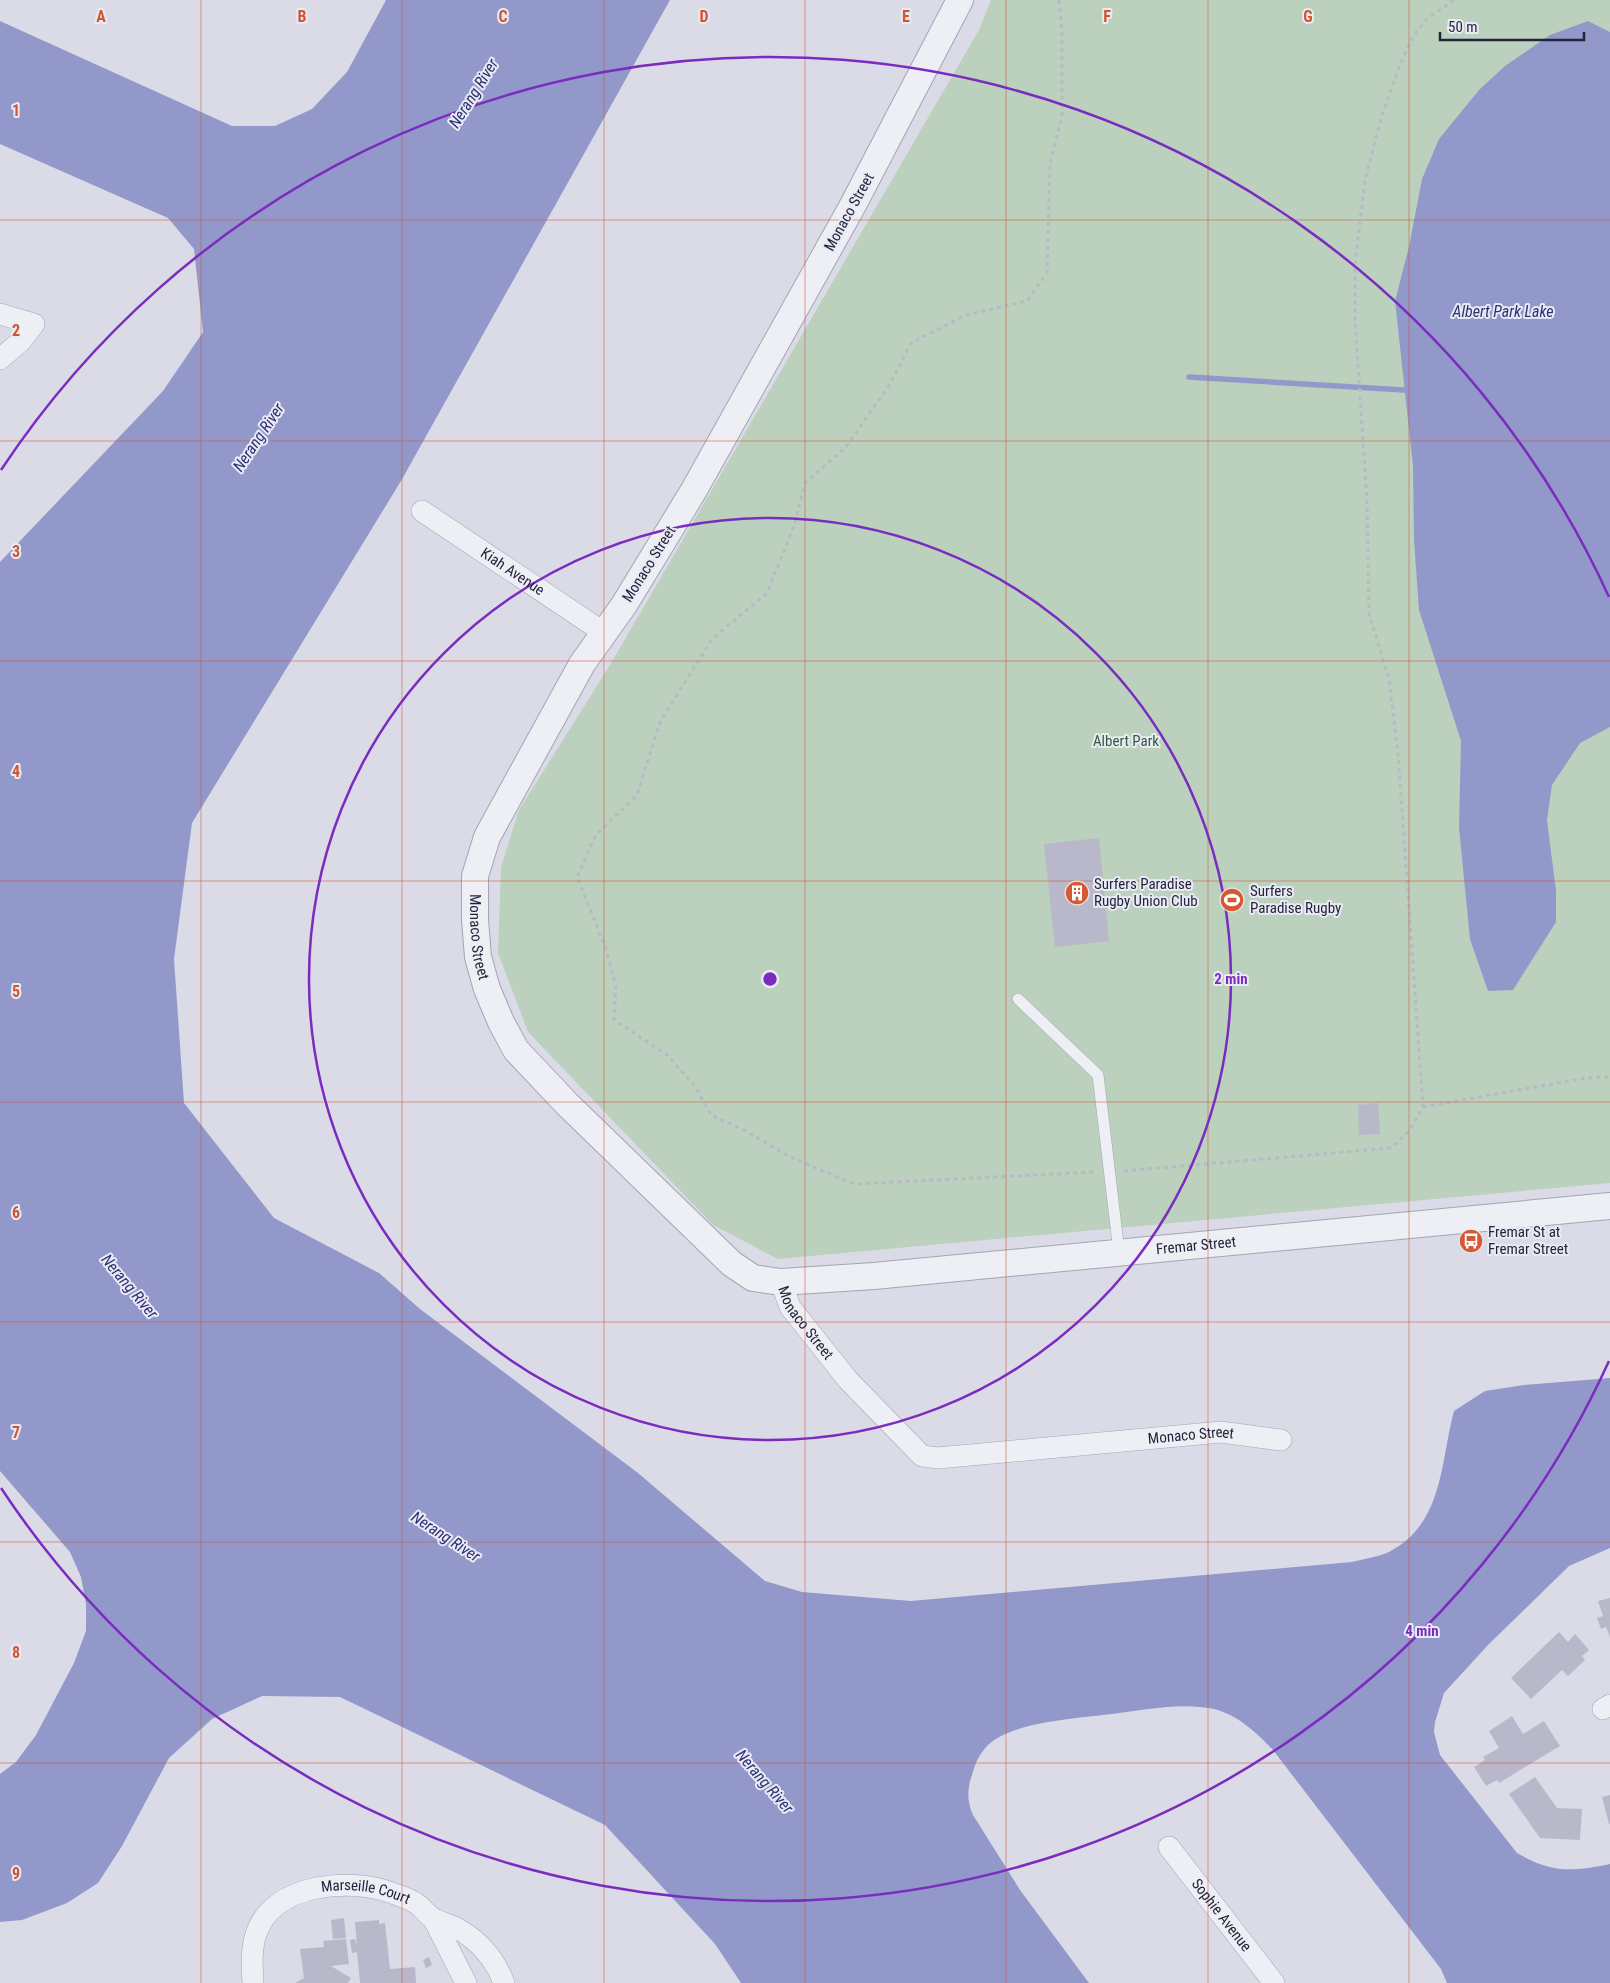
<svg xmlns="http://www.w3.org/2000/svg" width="1610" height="1983" font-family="'Roboto Condensed',sans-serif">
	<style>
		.green { fill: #bbd1be }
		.water { fill: #9298ca }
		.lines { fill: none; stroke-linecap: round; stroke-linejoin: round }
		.stream { stroke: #9298ca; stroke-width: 5.5 }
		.building { fill: #b8b8ca }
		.service-casing { stroke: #a4a4b4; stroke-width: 12 }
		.minor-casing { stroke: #a4a4b4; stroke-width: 22 }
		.tertiary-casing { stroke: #a4a4b4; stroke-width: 28 }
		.path { stroke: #b9b9c5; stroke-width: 3; stroke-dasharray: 4 4; stroke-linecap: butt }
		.service { stroke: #eeeef5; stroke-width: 11 }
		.minor { stroke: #eeeef5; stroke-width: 21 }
		.tertiary { stroke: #eeeef5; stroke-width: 26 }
		.grid { fill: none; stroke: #ce5634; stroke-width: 1; stroke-opacity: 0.55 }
		.ring { fill: none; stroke: #7b2cbf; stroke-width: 2.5 }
		.labels { text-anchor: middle; stroke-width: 4; stroke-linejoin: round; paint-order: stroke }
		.street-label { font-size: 15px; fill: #24243d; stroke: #eaeaf4 }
		.park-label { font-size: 15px; fill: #305a38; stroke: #eaeaf4 }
		.poi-label { font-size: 15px; fill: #24243d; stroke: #eaeaf4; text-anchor: start }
		.water-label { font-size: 16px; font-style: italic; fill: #2b3074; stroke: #eaeaf4 }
		.grid-label { font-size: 16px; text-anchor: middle; font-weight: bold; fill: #ce5634; stroke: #eaeaf4; stroke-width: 4; stroke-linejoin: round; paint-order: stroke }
		.centre { fill: #7b2cbf; stroke: #eaeaf4; stroke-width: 2.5 }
		.ring-label { font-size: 15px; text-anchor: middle; font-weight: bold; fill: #7b2cbf; stroke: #eaeaf4; stroke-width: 4; stroke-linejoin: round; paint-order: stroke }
	</style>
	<rect width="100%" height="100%" fill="#dbdbe7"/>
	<!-- green -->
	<path class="green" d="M991 0H1610V1183L778 1259 713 1225 528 1032 498 953 501 867 519 810 610 665 979 30Z"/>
	<!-- water -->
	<path class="water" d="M386 0H670L401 481 192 823 174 959 184 1103 274 1218 379 1273 420 1309 638 1473 765 1581 802 1592 911 1601 1352 1562C1363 1559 1378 1557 1389 1552 1444 1523 1440 1463 1454 1411L1485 1391 1524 1385 1610 1378V1548L1569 1566 1488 1645 1444 1693 1435 1722 1434 1732 1440 1755 1517 1853C1551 1873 1572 1872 1610 1864V1983H1447L1441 1969 1273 1750C1257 1733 1238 1715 1214 1709 1180 1702 1146 1710 1112 1714 1079 1718 1011 1722 988 1745 979 1754 975 1764 972 1775 967 1789 967 1802 973 1815L1020 1890 1089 1983H741L715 1944 605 1825 340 1697 262 1696 212 1719 169 1758 122 1846 98 1883 67 1903 22 1920 0 1922V1774L16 1762 36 1735 74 1663 86 1631V1604L81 1577 70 1552 0 1471V562L163 391 203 332 194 249 168 218 0 144V21L232 126H275L312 109 347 72Z
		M1588 21 1610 32V727L1580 743 1552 785 1547 820 1556 891V922L1513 990 1488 991 1470 939 1459 828 1461 741 1419 610 1414 540 1413 466 1395 301 1409 247 1422 179 1439 139 1479 90 1505 66 1550 35Z"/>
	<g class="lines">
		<!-- stream -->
		<path class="stream" d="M1189 377 1404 390"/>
	</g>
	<!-- building -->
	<path class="building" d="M1099 838 1109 941 1055 947 1044 844Z
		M1378 1103 1380 1134 1359 1135 1358 1105Z
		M1610 1598V1637L1606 1627 1601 1629 1597 1618 1603 1616 1598 1601Z
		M1559 1632 1568 1642 1575 1634 1589 1650 1582 1656 1585 1660 1568 1676 1562 1670 1531 1699 1511 1678Z
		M1512 1716 1523 1734 1544 1721 1560 1746 1499 1783 1497 1780 1486 1786 1474 1767 1485 1760 1483 1757 1499 1748 1489 1731Z
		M1535 1777 1557 1808 1582 1809 1580 1840 1540 1838 1509 1794Z
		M1610 1795V1824H1609L1602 1797Z
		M344 1918 346 1938 333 1939 331 1920Z
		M379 1920V1924L385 1923 390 1969 415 1967 416 1983H360L357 1952 352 1953 350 1940 355 1939 357 1947 355 1922Z
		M346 1939 349 1964 331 1966 351 1978 348 1983H295L304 1978 300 1949 324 1947 323 1941Z
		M429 1957 432 1965 426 1968 423 1960Z"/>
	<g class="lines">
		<!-- service casing -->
		<g class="service-casing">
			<path id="service" d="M1018 999 1098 1075 1119 1252"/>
		</g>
		<!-- minor casing -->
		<g class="minor-casing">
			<g id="minor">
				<path d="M0 314 34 324 21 341 0 359"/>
				<path id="s1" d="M422 511 603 632"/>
				<path id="s2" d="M781 1282 790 1307 848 1380 922 1456 938 1458 1221 1432 1281 1440"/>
				<path d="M1603 1709 1610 1705"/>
				<path id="s3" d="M1169 1847 1274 1983"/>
				<path d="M433 1918 466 1983"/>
				<path id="s4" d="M253 1983C252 1967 251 1949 256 1934 273 1883 350 1877 392 1893 400 1896 410 1899 417 1904 423 1908 427 1915 434 1919 442 1923 451 1925 458 1929 481 1942 495 1959 504 1983"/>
			</g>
		</g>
		<!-- tertiary casing -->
		<g class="tertiary-casing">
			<g id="tertiary">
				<path id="s5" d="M960 0 853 205 694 490 624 605 582 664 487 837 475 876V920L478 957 487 989 501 1022 516 1050 567 1104 732 1264 753 1278 781 1282 874 1276 1610 1206"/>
			</g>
		</g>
		<!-- path -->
		<path class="path" d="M1059 0 1062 32V116L1050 164 1047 273 1027 301 966 315 911 343 890 384 846 447 805 483 794 526 767 593 712 639 660 722 637 795 596 835 577 877 606 949 616 986 614 1020 667 1055 695 1086 711 1115 744 1130 790 1157 854 1184 1095 1172
			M1423 1107 1586 1078 1610 1077
			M1124 1171 1391 1148 1410 1130 1423 1107 1398 753 1389 679 1369 614 1367 501 1355 321V264L1365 180 1381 118 1402 60 1413 36 1426 20 1454 0"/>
		<!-- service -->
		<use href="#service" class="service"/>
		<!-- minor -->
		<use href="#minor" class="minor"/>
		<!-- tertiary -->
		<use href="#tertiary" class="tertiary"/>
	</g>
	<!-- grid -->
	<path class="grid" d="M201 0V1983M402 0V1983M604 0V1983M805 0V1983M1006 0V1983M1208 0V1983M1409 0V1983M0 220H1610M0 441H1610M0 661H1610M0 881H1610M0 1102H1610M0 1322H1610M0 1542H1610M0 1763H1610"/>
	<!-- distance rings -->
	<g class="ring">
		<circle cx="770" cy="979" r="461"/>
		<path d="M1609 1361A922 922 0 0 1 1 1488M1 470A922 922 0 0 1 1609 597"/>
	</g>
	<!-- icons -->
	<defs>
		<g id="building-disc" transform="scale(1.25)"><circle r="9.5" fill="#d75934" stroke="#eaeaf4"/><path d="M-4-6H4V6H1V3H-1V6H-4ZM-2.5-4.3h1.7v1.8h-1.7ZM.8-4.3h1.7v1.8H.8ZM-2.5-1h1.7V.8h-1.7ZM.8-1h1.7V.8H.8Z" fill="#fff"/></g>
		<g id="stadium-disc" transform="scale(1.25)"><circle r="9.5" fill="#d75934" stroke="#eaeaf4"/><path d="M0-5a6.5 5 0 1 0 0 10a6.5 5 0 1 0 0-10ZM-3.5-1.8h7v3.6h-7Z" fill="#fff"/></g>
		<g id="bus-disc" transform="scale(1.25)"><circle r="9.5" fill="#d75934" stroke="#eaeaf4"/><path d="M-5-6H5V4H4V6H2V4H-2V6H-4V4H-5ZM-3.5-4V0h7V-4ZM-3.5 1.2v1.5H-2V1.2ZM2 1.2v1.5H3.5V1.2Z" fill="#fff"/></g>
	</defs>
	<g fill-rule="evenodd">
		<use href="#building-disc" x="1077" y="893"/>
		<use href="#stadium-disc" x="1232" y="900"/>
		<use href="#bus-disc" x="1471" y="1241"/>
	</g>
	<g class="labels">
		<!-- street labels -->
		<g class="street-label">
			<text transform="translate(849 212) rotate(-61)" y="5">Monaco Street</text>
			<text transform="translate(649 564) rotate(-58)" y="5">Monaco Street</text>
			<text dy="5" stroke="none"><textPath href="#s1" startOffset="109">Kiah Avenue</textPath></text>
			<text dy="5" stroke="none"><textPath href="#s5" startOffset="1064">Monaco Street</textPath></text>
			<text dy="5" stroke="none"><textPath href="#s5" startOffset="1959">Fremar Street</textPath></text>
			<text dy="5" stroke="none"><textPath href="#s2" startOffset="48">Monaco Street</textPath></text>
			<text dy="5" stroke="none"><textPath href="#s2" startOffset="496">Monaco Street</textPath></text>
			<text dy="5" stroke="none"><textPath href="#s4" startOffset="179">Marseille Court</textPath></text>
			<text dy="5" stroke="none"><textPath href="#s3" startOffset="86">Sophie Avenue</textPath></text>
		</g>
		<!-- park labels -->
		<g class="park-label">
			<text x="1126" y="746">Albert Park</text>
		</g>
		<!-- poi labels -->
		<g class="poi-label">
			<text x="1094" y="889">Surfers Paradise<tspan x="1094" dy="17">Rugby Union Club</tspan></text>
			<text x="1250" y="896">Surfers<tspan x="1250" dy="17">Paradise Rugby</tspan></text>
			<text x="1488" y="1237">Fremar St at<tspan x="1488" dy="17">Fremar Street</tspan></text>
		</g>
		<!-- water labels -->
		<g class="water-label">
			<text transform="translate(473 93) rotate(-58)" y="6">Nerang River</text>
			<text x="1503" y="317">Albert Park Lake</text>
			<text transform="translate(258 437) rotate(-56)" y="6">Nerang River</text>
			<text transform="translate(130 1286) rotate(50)" y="6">Nerang River</text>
			<text transform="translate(446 1536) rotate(33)" y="6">Nerang River</text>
			<text transform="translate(765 1781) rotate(49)" y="6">Nerang River</text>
		</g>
	</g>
	<g class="grid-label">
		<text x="101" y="22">A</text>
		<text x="302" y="22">B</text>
		<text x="503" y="22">C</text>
		<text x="704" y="22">D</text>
		<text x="906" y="22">E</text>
		<text x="1107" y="22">F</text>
		<text x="1308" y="22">G</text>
		<text x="16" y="116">1</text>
		<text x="16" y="336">2</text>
		<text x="16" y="557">3</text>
		<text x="16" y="777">4</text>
		<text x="16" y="997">5</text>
		<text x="16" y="1218">6</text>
		<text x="16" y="1438">7</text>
		<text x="16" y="1658">8</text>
		<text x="16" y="1879">9</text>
	</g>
	<circle cx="770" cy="979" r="8" class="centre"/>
	<g class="ring-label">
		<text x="1231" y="984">2 min</text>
		<text x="1422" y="1636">4 min</text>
	</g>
	<!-- scale -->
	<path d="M1440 32v8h144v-8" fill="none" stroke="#24243d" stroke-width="2.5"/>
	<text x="1448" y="32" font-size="15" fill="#24243d" stroke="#eaeaf4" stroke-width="4" paint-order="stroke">50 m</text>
</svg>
